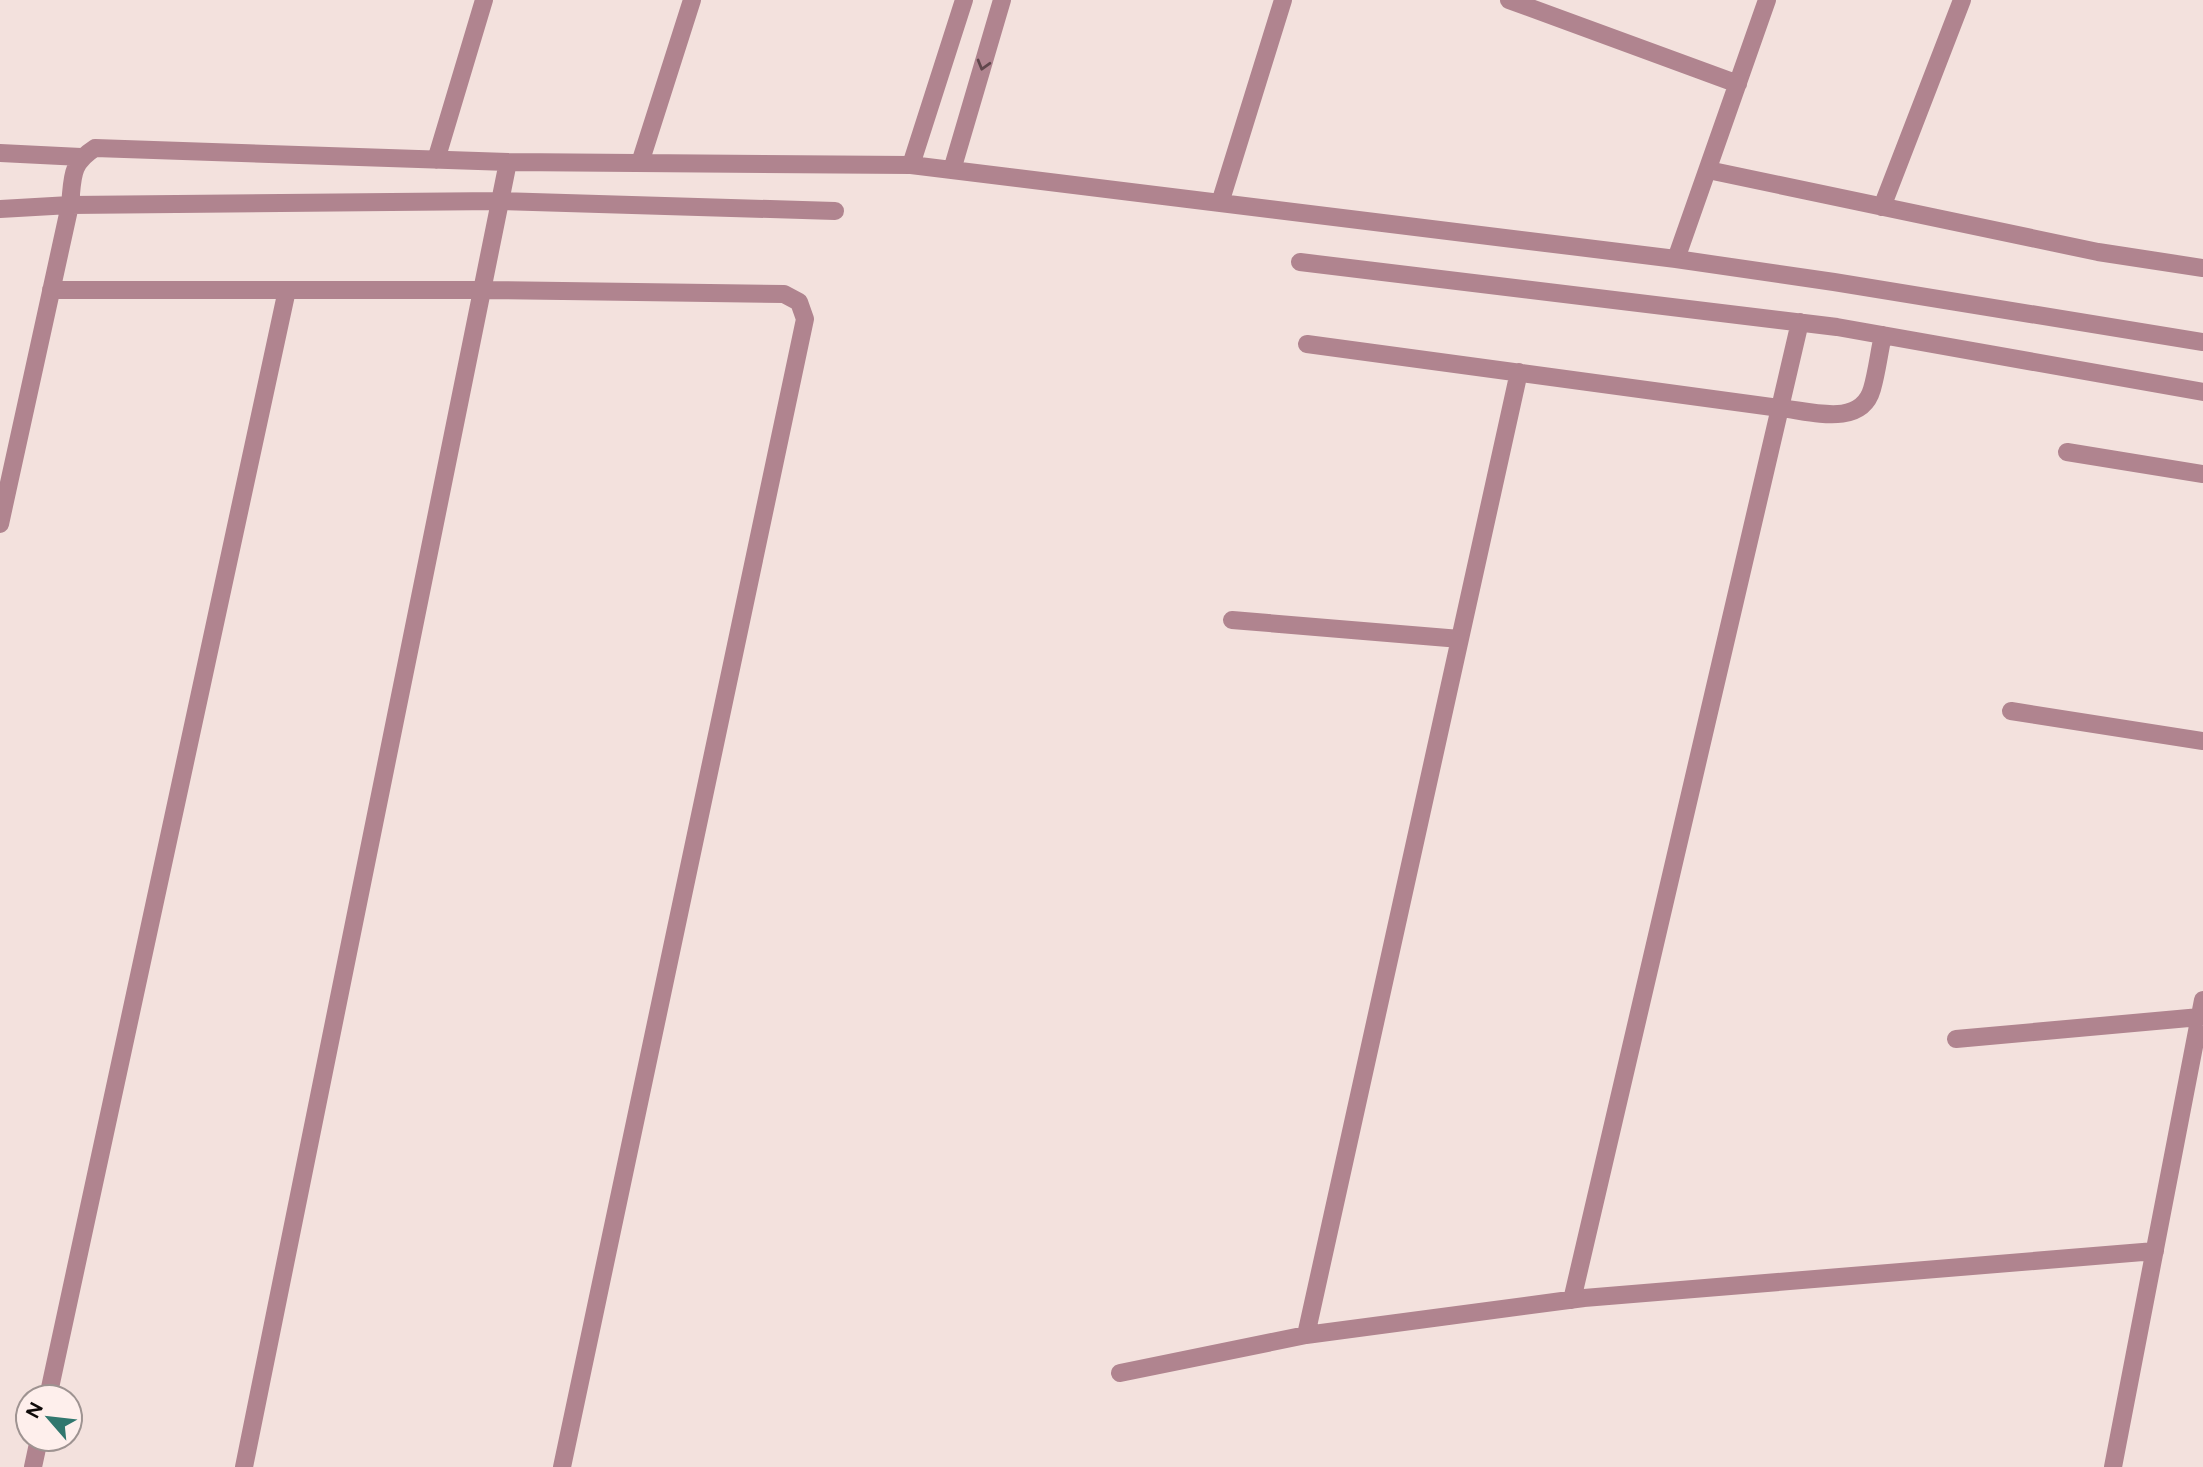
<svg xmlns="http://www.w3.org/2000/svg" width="2203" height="1467" font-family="Figtree,sans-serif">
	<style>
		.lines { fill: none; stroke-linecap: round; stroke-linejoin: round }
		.service { stroke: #b0848f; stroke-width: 18 }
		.minor { stroke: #b0848f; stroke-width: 18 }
		.oneway { stroke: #60474c }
	</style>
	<rect width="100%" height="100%" fill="#f3e1dd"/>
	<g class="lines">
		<!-- service -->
		<path class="service" d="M2067 452 2203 474"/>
		<!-- minor -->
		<path class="minor" d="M1509 0 1738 84
			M0 153 81 157
			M436 160 484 0
			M640 163 692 0
			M911 165 964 0
			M952 170 1002 0
			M1708 170 2098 252 2203 268
			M1220 203 1283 0
			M1882 207 1962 0
			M0 209 70 205 500 201 835 211
			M1676 259 1767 0
			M1300 262 1837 327 2203 392
			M51 290H482L784 294 799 302 805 319 562 1467
			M1307 344 1780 408C1810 411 1861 428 1872 389 1877 372 1879 353 1883 335
			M0 524 70 205C73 177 70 164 95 148L508 162 911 165 1676 259 1834 282 2203 342
			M1232 620 1460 639
			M2011 711 2203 741
			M1956 1039 2200 1017
			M1572 1300 1800 322
			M1306 1335 1519 372
			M1120 1373 1306 1335 1584 1298 2155 1251
			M48 1397 287 290
			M33 1467 39 1439
			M244 1467 508 162
			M2113 1467 2203 1000"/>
	</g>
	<!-- one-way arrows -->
	<defs><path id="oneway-chevron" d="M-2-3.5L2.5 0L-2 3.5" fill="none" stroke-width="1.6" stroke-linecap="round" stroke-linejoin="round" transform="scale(1.75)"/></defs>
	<use class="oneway" href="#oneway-chevron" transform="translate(983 65) rotate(106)"/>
	<!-- north arrow -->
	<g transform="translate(49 1418) rotate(298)"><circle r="33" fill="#feefec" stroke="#9e9391" stroke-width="2"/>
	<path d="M0-5L12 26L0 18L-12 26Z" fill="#31776e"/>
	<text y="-10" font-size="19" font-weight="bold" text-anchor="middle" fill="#0f0a09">N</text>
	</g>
</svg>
